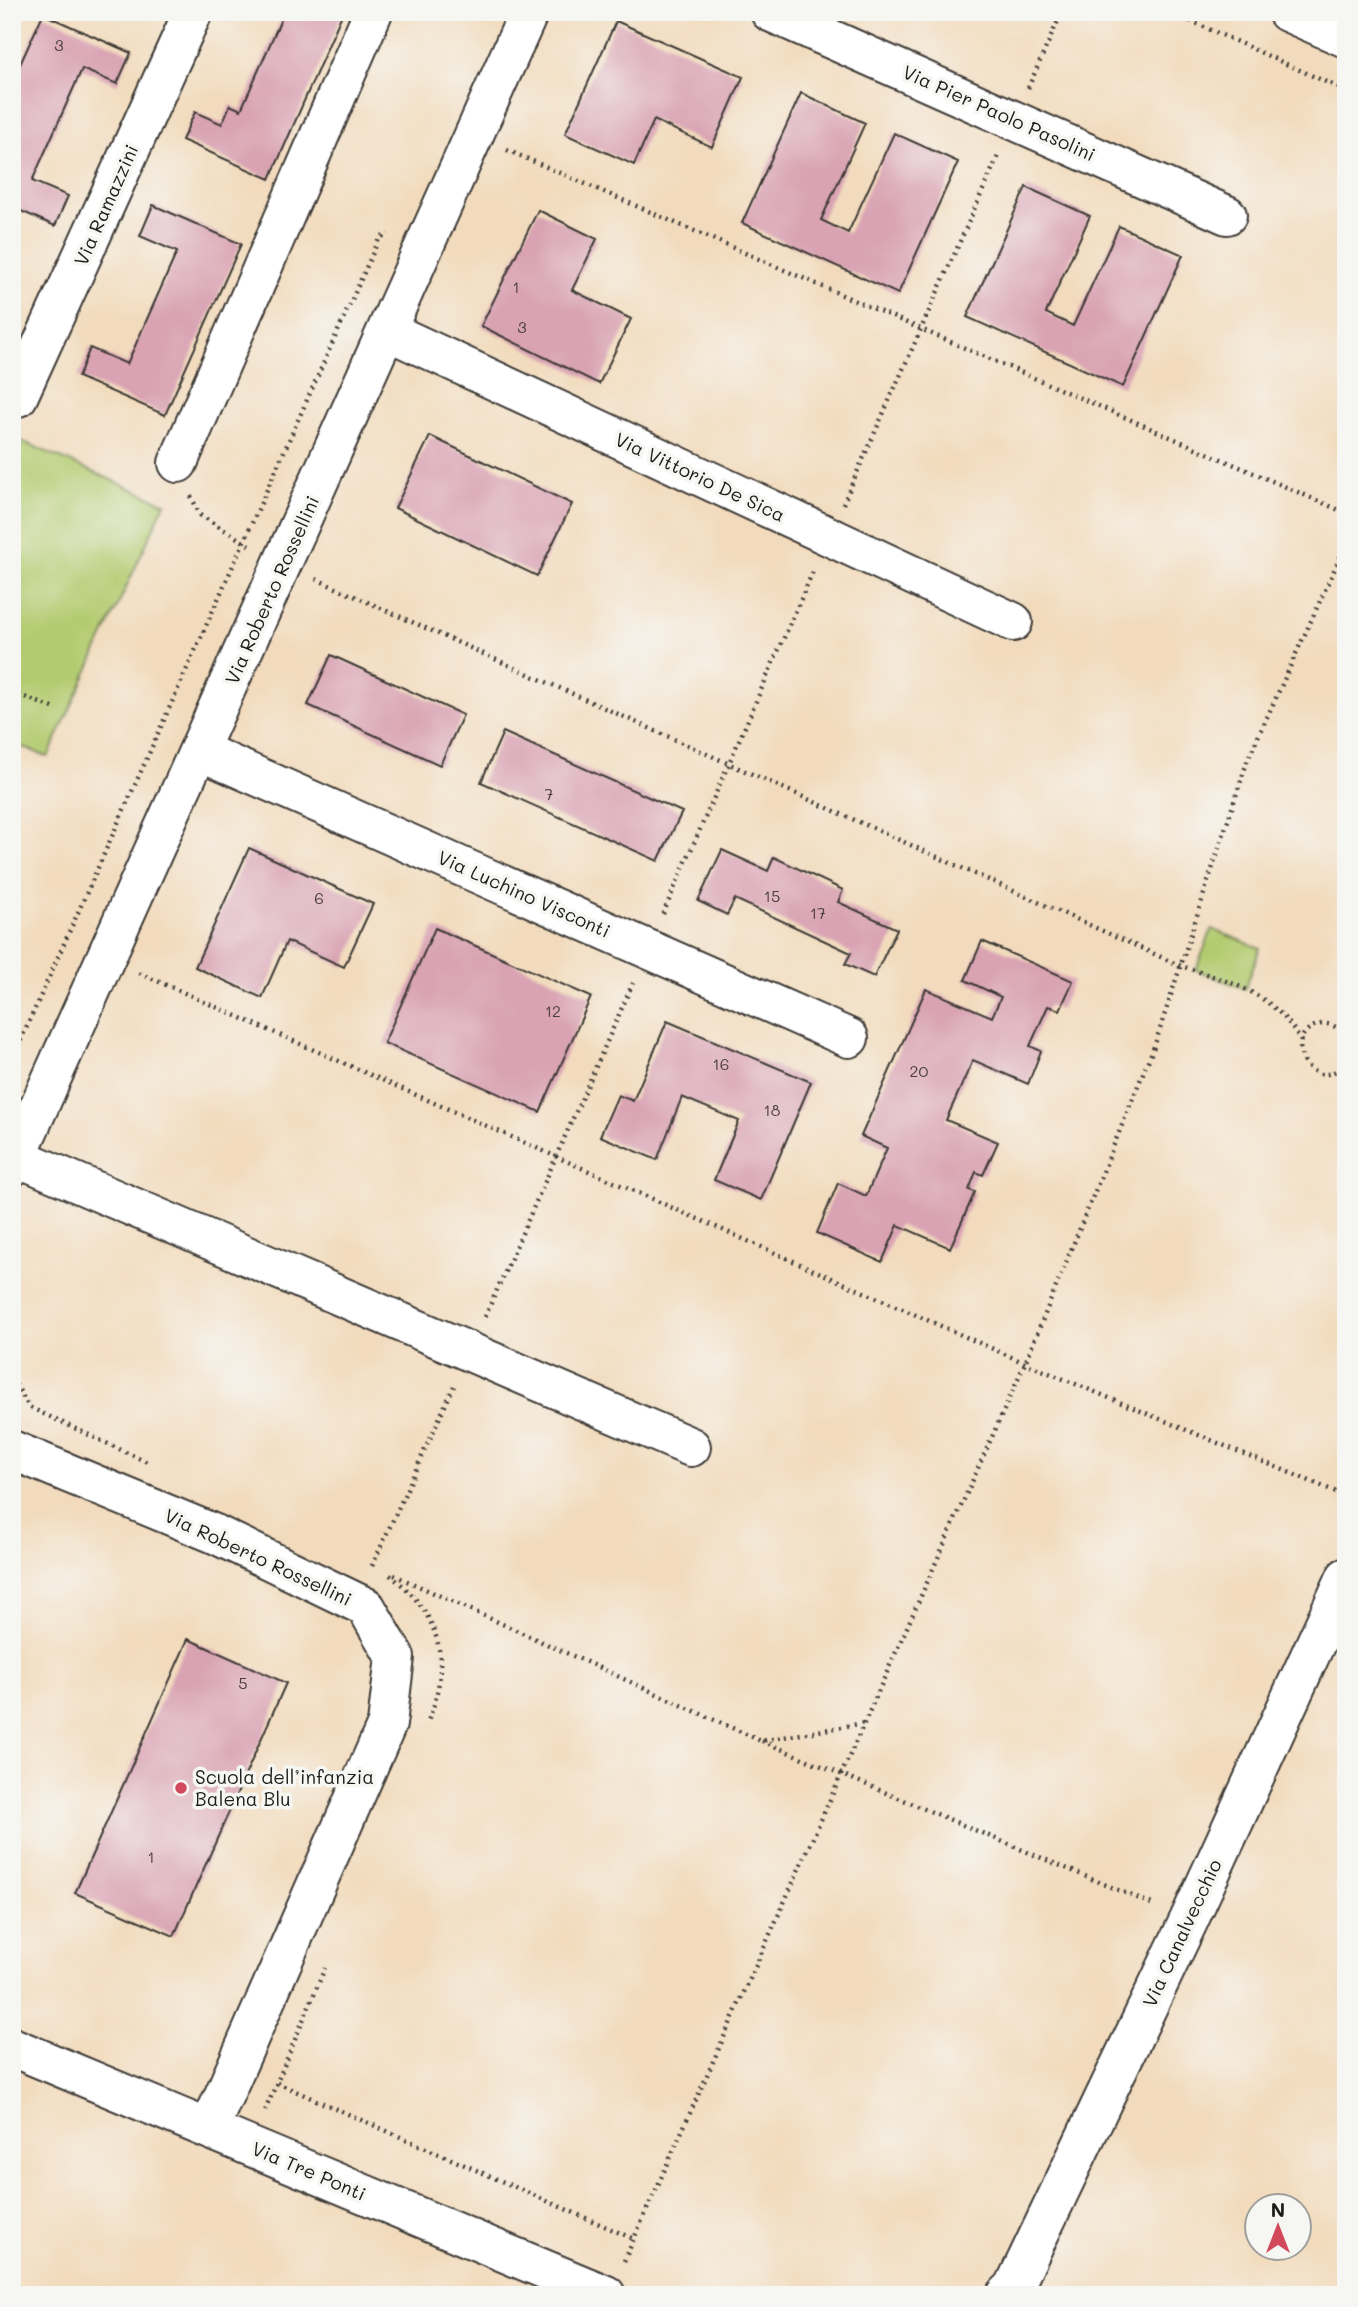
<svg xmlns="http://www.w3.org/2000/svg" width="1358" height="2307" font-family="Mali,sans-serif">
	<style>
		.green { fill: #b3cb70; stroke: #687446; stroke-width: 2 }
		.building { fill: #d9a3b3 }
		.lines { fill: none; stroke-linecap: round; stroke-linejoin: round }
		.street-casing { stroke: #3c3934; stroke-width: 42 }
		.secondary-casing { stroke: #3c3934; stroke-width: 42 }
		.path { stroke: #3c3934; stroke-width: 4.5; stroke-dasharray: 2 5; stroke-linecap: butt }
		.street { stroke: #fff; stroke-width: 38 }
		.secondary { stroke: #fff; stroke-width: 38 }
		.poi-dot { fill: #d1495b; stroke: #f6f6f2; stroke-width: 2.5 }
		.labels { text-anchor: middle; stroke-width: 7; stroke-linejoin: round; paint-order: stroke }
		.number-label { font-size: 16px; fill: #4b3e42 }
		.street-label { font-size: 19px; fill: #1c1c1c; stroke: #f6f6f2 }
		.poi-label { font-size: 19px; fill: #1c1c1c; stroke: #f6f6f2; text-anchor: start }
	</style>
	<rect width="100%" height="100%" fill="#f6f6f2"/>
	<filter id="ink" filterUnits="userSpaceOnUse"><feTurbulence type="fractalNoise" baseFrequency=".0143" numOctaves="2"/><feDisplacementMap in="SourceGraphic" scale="14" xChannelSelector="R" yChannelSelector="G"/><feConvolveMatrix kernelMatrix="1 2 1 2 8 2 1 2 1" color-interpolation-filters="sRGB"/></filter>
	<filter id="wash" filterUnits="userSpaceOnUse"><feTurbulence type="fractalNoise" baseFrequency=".00686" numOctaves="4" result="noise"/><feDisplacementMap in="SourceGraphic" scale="28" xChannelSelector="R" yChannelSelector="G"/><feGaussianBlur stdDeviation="1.57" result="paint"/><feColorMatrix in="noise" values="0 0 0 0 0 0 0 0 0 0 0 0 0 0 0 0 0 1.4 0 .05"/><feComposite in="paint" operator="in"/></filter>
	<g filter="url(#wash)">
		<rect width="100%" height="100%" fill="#f2dbbd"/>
		<!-- green -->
		<path class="green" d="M12 437 165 503 48 757 12 743Z
			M1212 929 1260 948 1245 989 1196 970Z"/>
		<g id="blocks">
			<!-- building -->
			<path class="building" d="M272 12H343L270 179 182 140 195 112 222 124 230 105 241 110 282 17Z
				M43 14 131 53 117 84 82 69 32 181 68 196 55 226 12 207V82Z
				M616 21 743 77 712 147 654 120 634 165 565 134Z
				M801 93 865 123 821 220 848 233 894 133 958 162 898 294 742 223Z
				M1026 187 1090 216 1046 313 1073 326 1119 226 1183 255 1123 387 967 317Z
				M153 205 241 244 165 415 78 377 90 348 127 364 177 252 140 236Z
				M538 210 597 239 572 290 631 319 599 384 481 326Z
				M430 436 572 504 537 576 395 508Z
				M331 655 463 715 440 765 308 705Z
				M503 732 682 812 658 861 481 782Z
				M249 848 373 904 344 967 287 941 262 998 195 967Z
				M722 850 768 871 774 857 843 890 838 902 897 929 874 977 845 964 851 953 735 899 727 915 698 901Z
				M435 928 591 997 540 1112 384 1043Z
				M982 941 1073 981 1060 1010 1048 1006 1030 1046 1041 1051 1028 1084 973 1060 946 1120 998 1142 983 1175 976 1172 969 1190 975 1192 950 1248 898 1225 882 1262 817 1233 838 1183 866 1196 887 1148 861 1136 926 989 992 1017 1001 997 965 980Z
				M667 1021 811 1082 761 1200 714 1180 739 1121 682 1097 657 1160 600 1136 618 1095 633 1101Z
				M188 1639 286 1683 174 1936 75 1893Z"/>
		</g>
	</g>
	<g filter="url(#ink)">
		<use href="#blocks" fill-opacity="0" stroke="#3c3934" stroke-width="2"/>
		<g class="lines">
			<!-- street casing -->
			<g class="street-casing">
				<path id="street" d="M770 12 1227 215
					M1287 12 1346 38
					M388 331 1013 622
					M18 397 193 12
					M178 463 373 12
					M200 751 849 1038
					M17 1157 691 1447
					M12 1167 529 12
					M12 1450 215 1534 366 1607 395 1657 387 1724 209 2129
					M1006 2295 1014 2287 1189 1920 1346 1577"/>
			</g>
			<!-- secondary casing -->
			<g class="secondary-casing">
				<path id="secondary" d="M12 2047 606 2295"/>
			</g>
			<!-- path -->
			<path class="path" d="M1171 12 1346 91
				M1028 88 1062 12
				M507 150 1346 513
				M191 496 200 515 249 545
				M843 504 999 154
				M316 579 1181 966C1231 982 1273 992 1301 1041
				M12 692 53 708
				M663 914 814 569
				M139 973 1025 1363 1346 1496
				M1346 1036C1340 1029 1332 1023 1322 1024 1276 1031 1312 1102 1346 1062
				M12 1060 379 239 388 233
				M485 1317 633 983
				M12 1378 29 1407 147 1462
				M372 1566 454 1386
				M390 1575C441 1614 452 1662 428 1721
				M394 1575 761 1741 864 1723
				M762 1741 1154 1905
				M277 2083 634 2239
				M265 2111 325 1968
				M624 2261 1025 1363 1155 1044 1248 759 1346 544"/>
			<!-- street -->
			<use href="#street" class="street"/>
			<!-- secondary -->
			<use href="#secondary" class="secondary"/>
		</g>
	</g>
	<!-- markers -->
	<circle class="poi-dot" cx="181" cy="1788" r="7"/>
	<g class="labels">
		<!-- number labels -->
		<g class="number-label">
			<text x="59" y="51">3</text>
			<text x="516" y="293">1</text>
			<text x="522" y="333">3</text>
			<text x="549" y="800">7</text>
			<text x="772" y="902">15</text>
			<text x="319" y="904">6</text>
			<text x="818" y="919">17</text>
			<text x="553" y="1017">12</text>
			<text x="721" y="1070">16</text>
			<text x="919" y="1077">20</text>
			<text x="772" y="1116">18</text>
			<text x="243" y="1689">5</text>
			<text x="151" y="1863">1</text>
		</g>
		<!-- street labels -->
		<g class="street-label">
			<text transform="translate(999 113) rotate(24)" y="7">Via Pier Paolo Pasolini</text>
			<text transform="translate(106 205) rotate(-66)" y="7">Via Ramazzini</text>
			<text transform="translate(700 477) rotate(25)" y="7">Via Vittorio De Sica</text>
			<text transform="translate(272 590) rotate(-66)" y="7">Via Roberto Rossellini</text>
			<text transform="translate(524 894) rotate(24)" y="7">Via Luchino Visconti</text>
			<text transform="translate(258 1557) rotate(25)" y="7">Via Roberto Rossellini</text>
			<text transform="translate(1182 1933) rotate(-65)" y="7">Via Canalvecchio</text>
			<text transform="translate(309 2171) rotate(23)" y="7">Via Tre Ponti</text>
		</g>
		<!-- poi labels -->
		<g class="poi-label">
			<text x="195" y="1784">Scuola dell’infanzia<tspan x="195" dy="22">Balena Blu</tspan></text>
		</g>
	</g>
	<!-- margin -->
	<rect width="1358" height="2307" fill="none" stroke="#f6f6f2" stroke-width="42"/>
	<!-- north arrow -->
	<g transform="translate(1278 2227)"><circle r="33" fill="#f6f6f2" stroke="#9f9f9c" stroke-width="2"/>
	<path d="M0-5L12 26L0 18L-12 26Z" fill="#d1495b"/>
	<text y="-10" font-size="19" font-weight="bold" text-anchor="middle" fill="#1c1c1c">N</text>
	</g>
</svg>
